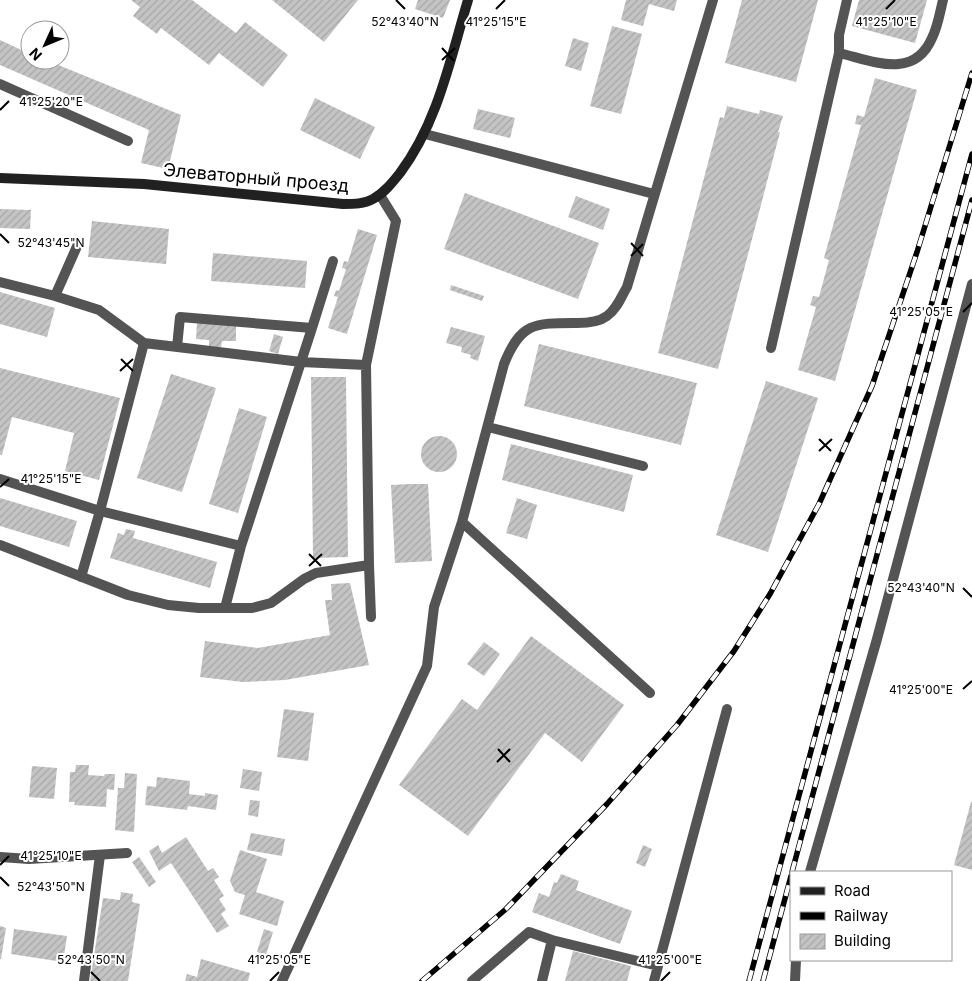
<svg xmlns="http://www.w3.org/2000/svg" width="972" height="981" font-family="Inter,sans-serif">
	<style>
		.building { fill: url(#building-hatch) }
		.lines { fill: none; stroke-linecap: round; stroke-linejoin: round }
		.lane { stroke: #545454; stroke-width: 10 }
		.street { stroke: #545454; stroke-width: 10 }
		.secondary { stroke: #212121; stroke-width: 10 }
		.rail-casing { stroke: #000; stroke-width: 5.5 }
		.rail { stroke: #fff; stroke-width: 4; stroke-dasharray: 11; stroke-linecap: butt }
		.ticks { fill: none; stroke: #000; stroke-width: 2 }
		.labels { text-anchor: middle; stroke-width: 4; stroke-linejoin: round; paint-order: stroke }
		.street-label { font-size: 18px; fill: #000; stroke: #fff }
		.ticks-label { font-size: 12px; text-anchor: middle; fill: #000; stroke: #fff; stroke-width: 4; stroke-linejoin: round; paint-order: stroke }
	</style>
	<defs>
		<pattern id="building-hatch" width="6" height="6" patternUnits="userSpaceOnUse" patternTransform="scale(1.25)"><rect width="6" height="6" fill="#c4c4c4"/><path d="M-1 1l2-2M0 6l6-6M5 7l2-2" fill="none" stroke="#a7a7a7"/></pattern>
	</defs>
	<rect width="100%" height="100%" fill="#fff"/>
	<!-- building -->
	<path class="building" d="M131 0H192L236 33 245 22 288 55 263 87 219 53 209 65 161 28 157 34 133 16 140 7Z
		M272 0H358L324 42Z
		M418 0H450L443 18 415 9Z
		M626 0H677L674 11 649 4 643 26 621 20Z
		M742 0H818L796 82 725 63Z
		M859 0H927L915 43 852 26Z
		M612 26 642 34 621 114 590 106Z
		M573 38 589 43 581 71 565 66Z
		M0 40 30 54V60H46L181 115 168 169 141 163 149 130 0 65Z
		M875 78 917 90 835 381 798 370 816 307 810 305 813 296 819 297 829 260 824 258 861 125 855 124 857 115 864 117Z
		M315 98 375 127 360 159 300 130Z
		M727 106 759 114 760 110 783 116 778 132H780L718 369 658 353 720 117 724 118Z
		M478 109 515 118 510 138 473 129Z
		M465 193 599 243 578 299 444 249Z
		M576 196 610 209 603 230 568 217Z
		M0 209 31 210 30 229 0 228Z
		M92 221 169 229 166 264 88 257Z
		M358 229 377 235 347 334 328 328 338 297 334 296 336 290 339 291 346 269 342 268 344 261 348 262Z
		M213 253 307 261 305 288 211 281Z
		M451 285 484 296 482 301 450 290Z
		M0 292 55 308 47 337 0 324Z
		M197 322 236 324V341H222L221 347H209V340L196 339Z
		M451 327 485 336 478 361 470 358 471 355 461 352 462 347 446 343Z
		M274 334 283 337 278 354 269 351Z
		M539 344 697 383 681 445 524 406Z
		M0 368 120 398 99 480 65 471 74 433 12 417 2 455H0Z
		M171 374 216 388 182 492 137 478Z
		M311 377H346L348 557 313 558Z
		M766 381 818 398 768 552 716 535Z
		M239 408 267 417 238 513 209 504Z
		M421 454a18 18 0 1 1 36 0a18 18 0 1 1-36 0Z
		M511 444 633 475 624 512 502 480Z
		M410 484H428L432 561 395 563 391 485Z
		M0 498 77 521 69 547 0 526Z
		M517 498 537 505 527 539 506 533Z
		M126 529 135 531 133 538 217 562 210 588 110 558 118 533 124 535Z
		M350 583 369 665 285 680 243 682 200 677 205 641 258 648 330 635 325 600H332L331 584Z
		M531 636 624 705 582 762 545 733 468 836 399 785 462 699 477 710Z
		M484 642 500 654 484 676 467 664Z
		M284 709 314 713 308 761 277 757Z
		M76 765H89L88 775 104 776 105 774H115L114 790 107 789 106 807 74 805 75 802H69L70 772H75Z
		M32 766 57 768 54 799 29 797Z
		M243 769 262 772 259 791 240 788Z
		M125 773 137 774 134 832 115 830 118 788H124Z
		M157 777 190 781 189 794 205 796V793L218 795 216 810 188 806 187 810 145 805 147 786 156 787Z
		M250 800 260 801 258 817 248 815Z
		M971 802H972V870L954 865Z
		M251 833 285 839 282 856 247 850Z
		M186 837 208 871 213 868 219 877 214 880 224 896 219 899 226 910 221 914 229 926 217 933 171 863 159 871 149 851 158 845 162 853Z
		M643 845 652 849 645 867 636 863Z
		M240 850 267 859 256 892 284 901 277 926 239 914 245 895 235 892 230 881Z
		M139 857 156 882 149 887 132 862Z
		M561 874 579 881 576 890 632 911 620 944 532 912 539 893 549 897 554 882 557 883Z
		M121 892 133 894 132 902 140 904 128 981H90L103 898 120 900Z
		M0 926 6 928 1 959H0Z
		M14 929 67 936 63 962 11 954Z
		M264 929 273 932 266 955 257 952Z
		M573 951 631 966 627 981H565Z
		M201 959 250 973 248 981H185L187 974 197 977Z"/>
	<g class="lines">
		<!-- lane -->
		<path class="lane" d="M839 53C873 61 914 80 932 38 938 26 940 12 943 0
			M0 84 128 141
			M425 134 654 194
			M0 282 55 296 99 310 144 343
			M55 296 78 244
			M312 328 333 261
			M177 347 180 317 312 328 301 362 144 343 100 511 241 546 225 608
			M771 348 839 53V35L847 0
			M488 427 643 466
			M0 479 100 511 81 577
			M462 522 650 693
			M0 545 128 595 168 605 199 608H252L271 603 304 579 316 573 369 565
			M241 546 301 362 366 365
			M371 617 369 565 366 365 396 221 380 195
			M810 872 877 639 972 284
			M84 981 100 855
			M282 981 427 666 434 607 462 522 504 364C521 322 535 323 577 323 587 323 599 322 607 316 617 309 621 297 627 287L713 0
			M472 981 529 932 552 940 658 966
			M542 981 552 940
			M654 981 727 709
			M795 981 796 960"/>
		<!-- street -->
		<path class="street" d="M0 857 29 859 127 853"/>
		<!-- secondary -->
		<path class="secondary" d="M0 178 144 184 343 204C354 204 364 204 373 199 384 193 392 183 400 173 438 122 450 60 468 0"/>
		<!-- rail casing -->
		<g class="rail-casing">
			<path id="rail" d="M792 872 972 200
				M422 981 506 909 607 804 677 725 734 651 770 594 819 504 872 386 917 252 972 73
				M749 981 972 154
				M763 981 791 876"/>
		</g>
		<!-- rail -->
		<use href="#rail" class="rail"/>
	</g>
	<!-- ticks -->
	<path class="ticks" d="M396 0 405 9M496 9 505 0M886 9 895 0M442 48 454 61M442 60 455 48M0 110 9 101M0 234 9 243M631 243 643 256M631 256 643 244M963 312 972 303M121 359 133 371M120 371 133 359M819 439 831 451M819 451 832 439M0 487 9 479M309 554 321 566M309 566 322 554M963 588 972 597M963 689 972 681M498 749 510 762M497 762 510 749M0 865 9 856M0 877 9 886M91 972 100 981M270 981 279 972M661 981 670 972"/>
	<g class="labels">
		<!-- street labels -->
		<g class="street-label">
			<text transform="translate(256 178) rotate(5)" y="6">Элеваторный проезд</text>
		</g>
	</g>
	<g class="ticks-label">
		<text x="496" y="26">41°25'15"E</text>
		<text x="886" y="26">41°25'10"E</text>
		<text x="405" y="26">52°43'40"N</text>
		<text x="51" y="106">41°25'20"E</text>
		<text x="51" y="247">52°43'45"N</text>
		<text x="921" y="316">41°25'05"E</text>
		<text x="51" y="483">41°25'15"E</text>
		<text x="921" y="592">52°43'40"N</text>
		<text x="921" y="694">41°25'00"E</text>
		<text x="51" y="860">41°25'10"E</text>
		<text x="51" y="891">52°43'50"N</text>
		<text x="91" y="964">52°43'50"N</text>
		<text x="279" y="964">41°25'05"E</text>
		<text x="670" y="964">41°25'00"E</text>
	</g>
	<!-- legend -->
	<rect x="790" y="871" width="162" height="90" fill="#ffffff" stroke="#999999"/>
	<rect x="800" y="887" width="25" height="8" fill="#212121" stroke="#999999"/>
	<text x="834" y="896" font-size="15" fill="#000000">Road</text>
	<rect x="800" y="912" width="25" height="8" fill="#000000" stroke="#999999"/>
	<text x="834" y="921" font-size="15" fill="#000000">Railway</text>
	<rect x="800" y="934" width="25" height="15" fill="url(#building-hatch)" stroke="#999999"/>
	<text x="834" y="946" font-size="15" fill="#000000">Building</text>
	<!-- north arrow -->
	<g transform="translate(45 45) rotate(226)"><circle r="24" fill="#ffffff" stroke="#999999"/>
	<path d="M0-4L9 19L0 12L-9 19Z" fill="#000000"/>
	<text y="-8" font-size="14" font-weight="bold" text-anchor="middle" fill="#000000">N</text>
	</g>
</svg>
